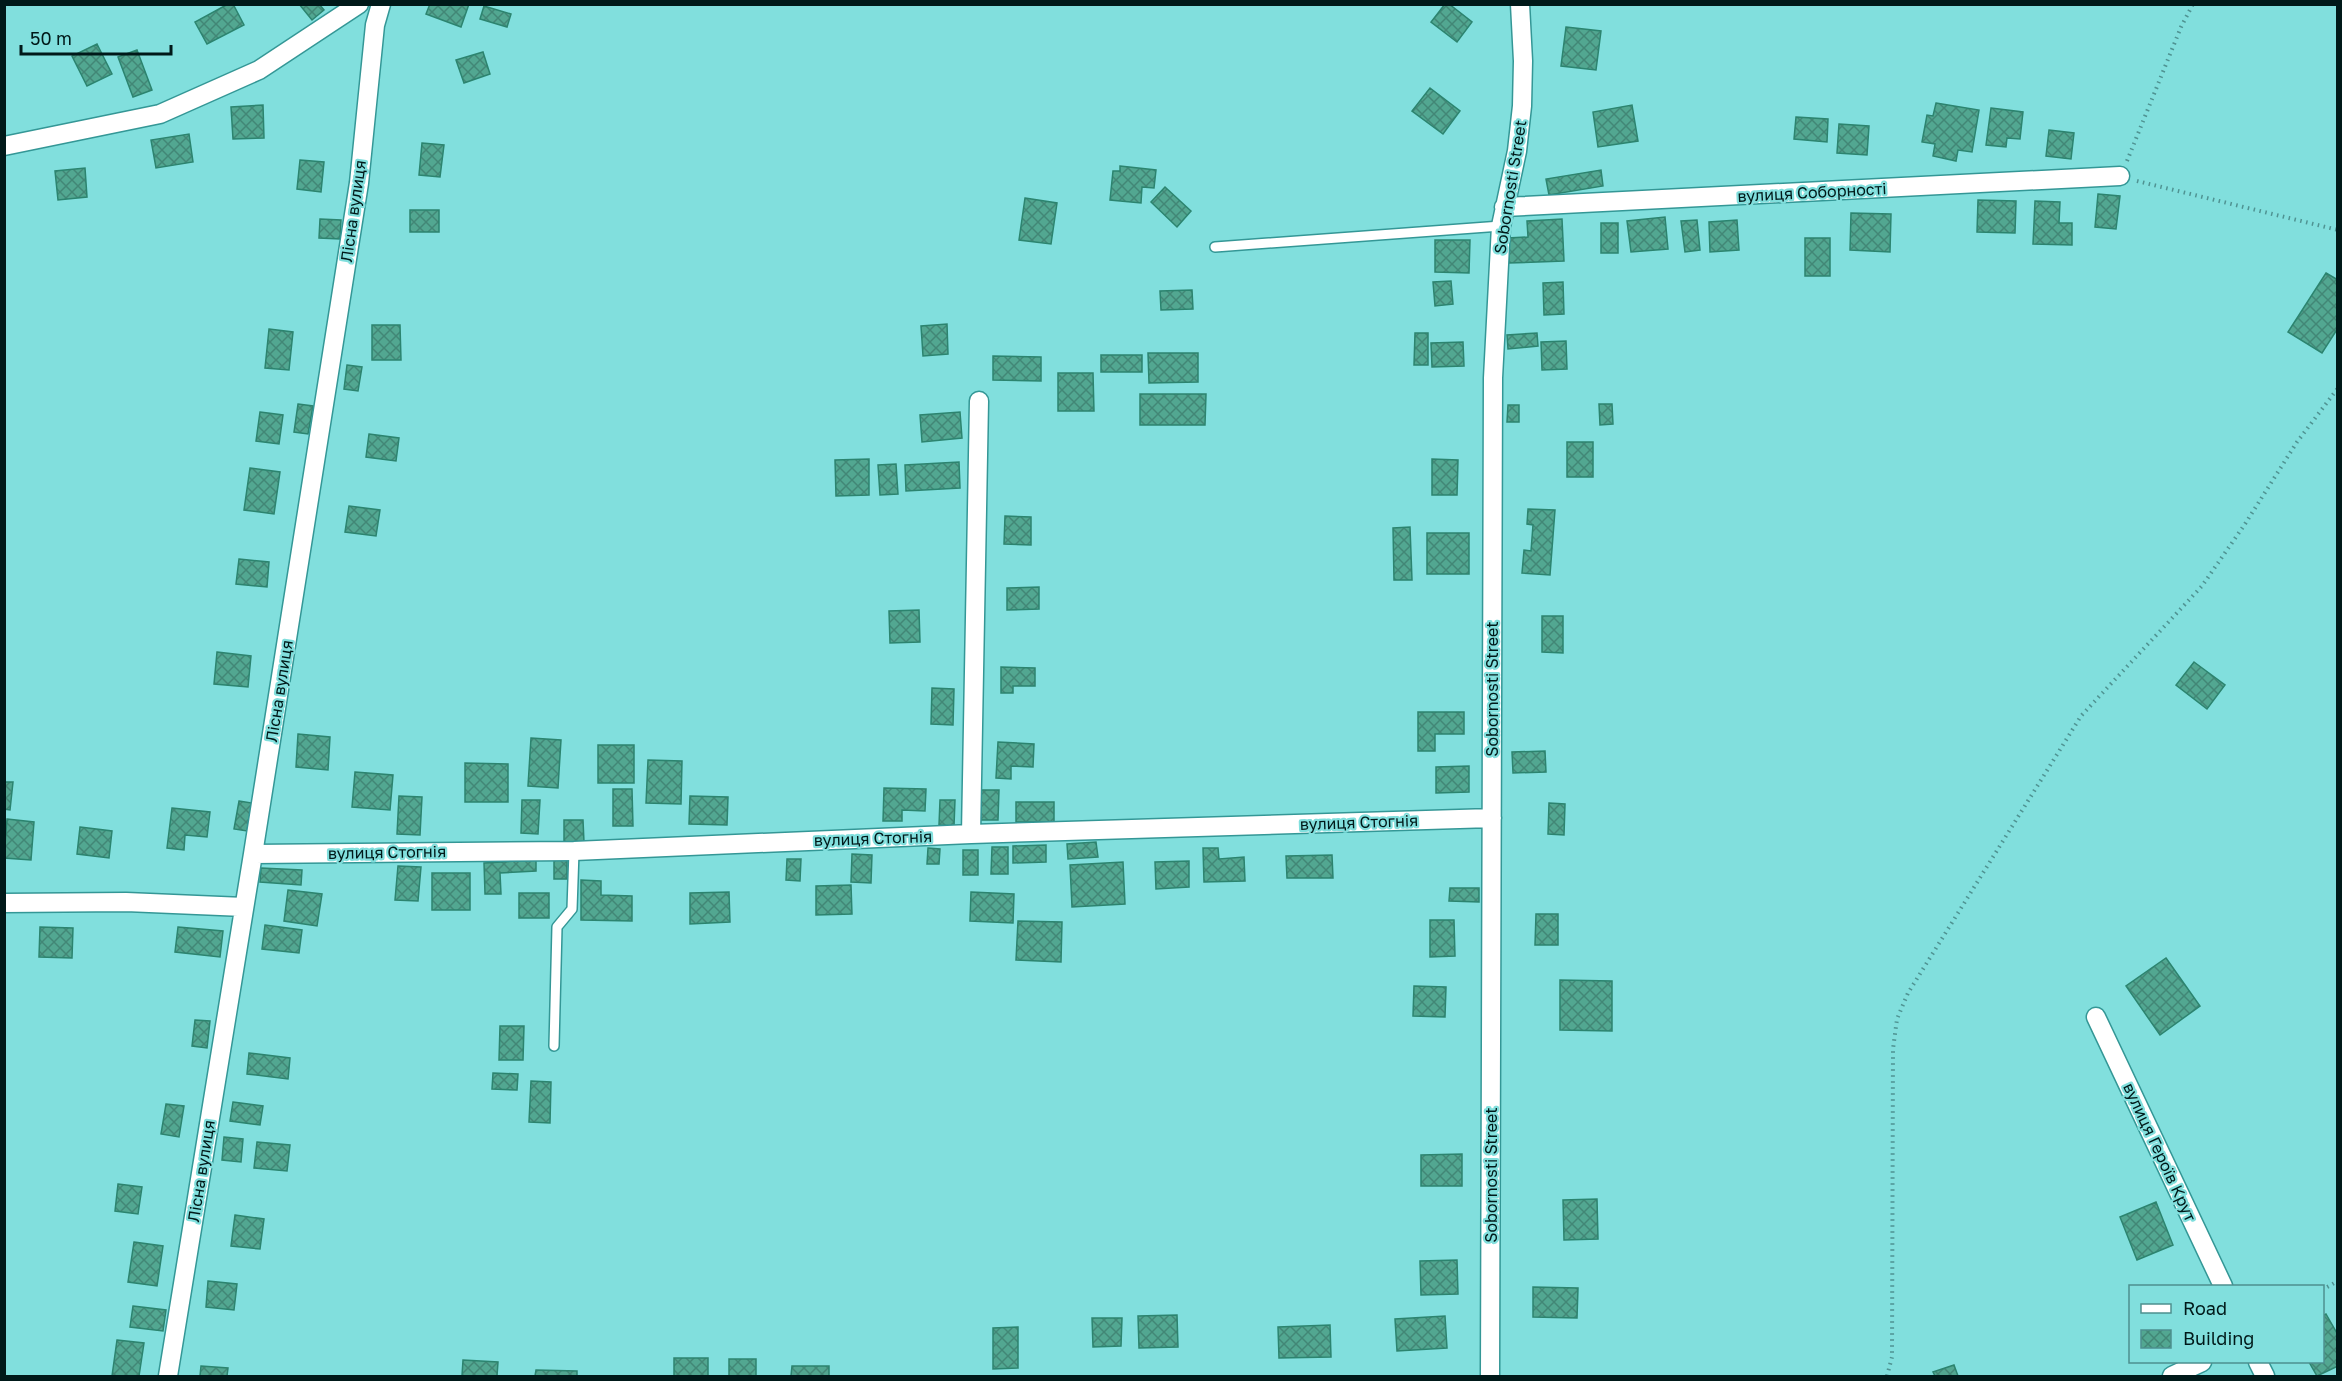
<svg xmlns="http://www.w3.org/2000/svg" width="2342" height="1381" font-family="'Golos Text',sans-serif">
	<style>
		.building { fill: url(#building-cross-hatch); stroke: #2c846f; stroke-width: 1.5 }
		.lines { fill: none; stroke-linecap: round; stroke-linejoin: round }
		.service-casing { stroke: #349796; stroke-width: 12 }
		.minor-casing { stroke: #349796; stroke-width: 21 }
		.path { stroke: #4f9392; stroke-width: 4; stroke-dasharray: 1.5 4.5; stroke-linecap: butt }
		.service { stroke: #fff; stroke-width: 9 }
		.minor { stroke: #fff; stroke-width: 18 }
		.labels { text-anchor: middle; stroke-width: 4.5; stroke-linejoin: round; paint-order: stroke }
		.street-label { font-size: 16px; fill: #001919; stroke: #81dfdd }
	</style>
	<defs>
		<pattern id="building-cross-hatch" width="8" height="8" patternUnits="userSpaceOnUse" patternTransform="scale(1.5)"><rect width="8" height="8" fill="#52a791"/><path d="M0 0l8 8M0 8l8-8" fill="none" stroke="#428776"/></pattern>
	</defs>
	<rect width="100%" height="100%" fill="#81dfdd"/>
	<!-- building -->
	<path class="building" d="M228 4H233L244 25 207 44 195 22Z
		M299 4H319L324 10 312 20Z
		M430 4H469L461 27 426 14Z
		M1445 4H1449L1472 22 1457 42 1431 22Z
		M484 6 511 14 507 27 480 19Z
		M1566 27 1601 31 1596 70 1561 66Z
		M97 44 112 74 87 86 72 56Z
		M137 50 152 90 133 97 118 57Z
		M483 52 490 74 464 83 456 60Z
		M1430 88 1460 111 1443 134 1412 111Z
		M1936 103 1979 110 1972 152 1958 150 1956 161 1933 156 1935 144 1922 142 1927 115 1933 116Z
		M263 105 264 138 233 139 231 107Z
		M1632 105 1638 141 1598 147 1593 112Z
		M1991 108 2023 112 2020 139 2007 138 2006 147 1986 145Z
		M1796 117 1828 119 1827 142 1794 139Z
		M1839 124 1869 126 1867 155 1837 153Z
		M2049 130 2074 133 2071 159 2046 156Z
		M189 134 193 162 156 168 151 140Z
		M422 143 444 145 440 177 419 175Z
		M300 160 324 162 321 192 297 189Z
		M1120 166 1156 170 1154 188 1142 187 1141 203 1110 200 1113 171H1120Z
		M85 168 87 197 58 200 55 171Z
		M1601 170 1603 186 1549 195 1546 179Z
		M1165 187 1191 211 1177 227 1151 202Z
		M2098 194 2120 196 2116 229 2095 227Z
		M1025 198 1057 203 1051 244 1019 240Z
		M1978 200 2016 201 2015 233 1977 232Z
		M2035 201 2060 202 2059 223H2072V245L2033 244Z
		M410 210H439V232H410Z
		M1851 213 1891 214 1890 252 1850 250Z
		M1665 217 1668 249 1631 252 1627 221Z
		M320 219 341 220 340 239 319 238Z
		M1562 219 1564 261 1509 263 1508 238 1528 237 1527 221Z
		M1697 220 1700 250 1685 252 1681 221Z
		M1737 220 1739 250 1710 252 1709 222Z
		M1601 223H1618V253H1601Z
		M1805 238H1830V276H1805Z
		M1435 240H1470L1469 273 1435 272Z
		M2326 273 2338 280V328L2322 353 2288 332Z
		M1451 281 1453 304 1435 306 1433 282Z
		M1563 282 1564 314 1544 315 1543 283Z
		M1192 290 1193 309 1161 310 1160 291Z
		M947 324 948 354 923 356 921 326Z
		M372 325H400L401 360H372Z
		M269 329 293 332 289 370 265 368Z
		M1415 333H1428V365H1414Z
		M1537 333 1538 346 1508 349 1507 335Z
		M1566 341 1567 369 1542 370 1541 342Z
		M1463 342 1464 366 1432 367 1431 343Z
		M1148 353H1198V382L1149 383Z
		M1101 355H1142V372H1101Z
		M993 356 1041 357V381L993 380Z
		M347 365 362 367 358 391 344 389Z
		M1058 373H1093L1094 411H1058Z
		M1140 394H1206L1205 425H1140Z
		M298 404 313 406 308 434 294 432Z
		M1599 404H1612L1613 424 1600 425Z
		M1508 405H1519V422H1507Z
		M260 412 283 415 279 444 256 441Z
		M960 412 962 438 922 442 920 415Z
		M369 434 399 438 396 461 366 457Z
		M1567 442H1593V477H1567Z
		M869 459V495L836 496 835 460Z
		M1432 459 1458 460 1457 495H1432Z
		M959 462 960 488 906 491 905 465Z
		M896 464 898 494 880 495 878 465Z
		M250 468 280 472 274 514 244 510Z
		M349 506 380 510 376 536 345 532Z
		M1528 509 1555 510 1550 575 1522 573 1524 550 1531 551 1533 525 1527 524Z
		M1005 516 1031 517V545L1004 544Z
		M1410 527 1412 580H1394L1393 528Z
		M1427 533H1469V574H1427Z
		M239 559 269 562 267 587 236 584Z
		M1039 587V609L1007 610V588Z
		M919 610 920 642 890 643 889 611Z
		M1542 616H1563V653L1542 652Z
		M217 652 251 656 248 687 214 684Z
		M2194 662 2225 685 2207 709 2176 685Z
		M1001 667 1035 668V686H1013V693H1001Z
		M932 688 954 689 953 725 931 724Z
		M1418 712H1464V734H1435V751H1418Z
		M298 734 330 737 328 770 296 767Z
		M531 738 561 740 558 788 528 786Z
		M998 742 1034 744 1033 767 1011 766V779L996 778Z
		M598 745H634V783H598Z
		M1545 751 1546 772 1513 773 1512 752Z
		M648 760 682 761 681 804 646 803Z
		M465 763 508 764V802H465Z
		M1469 766V792L1436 793V767Z
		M355 772 393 775 390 810 352 807Z
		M4 782H13L10 810 4 809Z
		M884 788 926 789 925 811 902 810V821H883Z
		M613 789H632L633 826H613Z
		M981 790H999L998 820H980Z
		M399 796 422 797 420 835 397 834Z
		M690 796 728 797 727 825 689 824Z
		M522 800H540L538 834 521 833Z
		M940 800H955L954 826 939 825Z
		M239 801 252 803 247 831 234 829Z
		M1016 802H1054V822H1016Z
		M1549 803 1565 804 1564 835 1548 834Z
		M172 808 210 812 207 837 185 835 184 850 167 848Z
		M7 819 34 822 31 860 4 858Z
		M564 820H583L584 842 564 843Z
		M80 827 112 831 109 858 77 854Z
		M1096 842 1098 857 1068 859 1067 844Z
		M1046 845V862L1013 863V846Z
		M992 847H1008V874H991Z
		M928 848 940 849 939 864H927Z
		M1203 848H1218L1219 859 1244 857 1245 881 1204 882Z
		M963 850H978V875H963Z
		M852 854 872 855 871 883 851 882Z
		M1332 855 1333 878H1287L1286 856Z
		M787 859H801L800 881 786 880Z
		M536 860V871L500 873 501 894H485L484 863Z
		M554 860H567V879H554Z
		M1189 861V887L1156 889 1155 862Z
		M1123 862 1125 904 1072 907 1070 865Z
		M398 866 421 867 418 901 395 900Z
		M261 868 302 870 301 885 260 882Z
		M432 873H470V910H432Z
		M581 880 601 881V895L632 896V921L581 920Z
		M851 885 852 914 816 915V886Z
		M1450 888H1479V902L1449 901Z
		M288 890 322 894 317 926 284 921Z
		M729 892 730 922 690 924V893Z
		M971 892 1014 894 1013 923 970 921Z
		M519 893H549V918H519Z
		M1536 914H1558V945H1535Z
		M1430 920H1454L1455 956 1430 957Z
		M1018 921 1062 922 1061 962 1016 960Z
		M265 925 302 930 299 953 262 949Z
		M40 927 73 928 72 958 39 957Z
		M178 927 223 931 220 957 175 952Z
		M2166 958 2200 1006 2160 1035 2126 986Z
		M1560 980 1612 981V1031L1560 1030Z
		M1414 986 1446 987 1445 1017 1413 1016Z
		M195 1020 210 1021 207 1048 192 1046Z
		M500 1026H524L523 1060H499Z
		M249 1053 290 1058 288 1079 247 1074Z
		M493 1073 518 1074 517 1090 492 1089Z
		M531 1081 551 1082 550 1123 529 1122Z
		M233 1102 263 1106 260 1125 230 1121Z
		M166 1104 184 1106 179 1137 161 1134Z
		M224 1137 243 1139 241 1162 222 1160Z
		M257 1142 290 1145 287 1171 254 1168Z
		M1462 1154V1186H1421V1155Z
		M118 1184 142 1187 138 1214 115 1211Z
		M1597 1199 1598 1239 1564 1240 1563 1200Z
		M2156 1202 2173 1245 2137 1260 2120 1217Z
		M235 1215 264 1219 260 1249 231 1246Z
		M134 1242 163 1246 157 1286 128 1282Z
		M1457 1260 1458 1294 1421 1295 1420 1261Z
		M208 1281 237 1284 234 1310 206 1307Z
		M1533 1287 1578 1288 1577 1318 1533 1317Z
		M133 1306 166 1310 163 1331 130 1327Z
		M2326 1314 2338 1335V1366L2317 1376 2309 1362H2322V1316Z
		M1177 1315 1178 1347 1139 1348 1138 1316Z
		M1445 1316 1447 1348 1397 1351 1395 1319Z
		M1092 1318H1122L1121 1346 1093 1347Z
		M1330 1325 1331 1357 1279 1358 1278 1327Z
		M1018 1327V1368L993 1369V1328Z
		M117 1340 144 1343 139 1376H112Z
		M674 1358H708V1376H674Z
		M729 1359H756V1376H729Z
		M463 1360 498 1362 497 1376H462Z
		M1954 1365 1958 1376H1935L1933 1372Z
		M201 1366 228 1368 227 1376H200Z
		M792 1366H829V1376H791Z
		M536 1370 577 1371V1376H535Z"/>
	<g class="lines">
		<!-- service casing -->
		<g class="service-casing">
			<path id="service" d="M1215 247 1501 226
				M554 1046 557 927 572 909 574 851"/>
		</g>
		<!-- minor casing -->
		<g class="minor-casing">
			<path id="minor" d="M4 146 160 114 259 70 359 4
				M1504 207 2120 176
				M971 834 979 401
				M253 854 574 851 971 834 1492 818
				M4 903 126 902 244 907
				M2096 1017 2223 1286
				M2258 1362 2265 1376
				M168 1376 253 854 359 183 375 25 381 4
				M1490 1376 1493 378 1501 226 1517 151 1522 106 1523 61 1520 4
				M2172 1376 2202 1362"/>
		</g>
		<!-- path -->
		<path class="path" d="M2127 161 2181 27 2193 4
			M2137 181 2338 230
			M2322 1290 2338 1281
			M1887 1376 1892 1357 1893 1049 1897 1019 1908 993 2081 716 2202 586 2245 524 2297 442 2338 388"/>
		<!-- service -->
		<use href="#service" class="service"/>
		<!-- minor -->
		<use href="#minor" class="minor"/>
	</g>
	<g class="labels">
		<!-- street labels -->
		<g class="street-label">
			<text transform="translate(1510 187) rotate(-81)" y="6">Sobornosti Street</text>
			<text transform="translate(1812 192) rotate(-3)" y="6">вулиця Соборності</text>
			<text transform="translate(353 211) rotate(-82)" y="6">Лісна вулиця</text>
			<text transform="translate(1492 689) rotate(-90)" y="6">Sobornosti Street</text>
			<text transform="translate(279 691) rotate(-81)" y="6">Лісна вулиця</text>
			<text transform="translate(1359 822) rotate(-2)" y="6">вулиця Стогнія</text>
			<text transform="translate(873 838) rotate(-2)" y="6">вулиця Стогнія</text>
			<text transform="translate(387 852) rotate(-1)" y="6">вулиця Стогнія</text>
			<text transform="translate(2160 1152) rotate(65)" y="6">вулиця Героїв Крут</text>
			<text transform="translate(201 1171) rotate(-81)" y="6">Лісна вулиця</text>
			<text transform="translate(1491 1175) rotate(-90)" y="6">Sobornosti Street</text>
		</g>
	</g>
	<!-- border -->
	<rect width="2342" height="1381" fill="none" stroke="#001919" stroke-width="12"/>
	<!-- legend -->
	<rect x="2129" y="1285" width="195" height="78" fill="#81dfdd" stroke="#4d908f" stroke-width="1.5"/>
	<rect x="2141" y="1304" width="30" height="9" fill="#ffffff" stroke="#4d908f" stroke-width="1.5"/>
	<text x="2183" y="1315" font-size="18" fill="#001919">Road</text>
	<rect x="2141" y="1330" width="30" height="18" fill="url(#building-cross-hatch)" stroke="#4d908f" stroke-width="1.5"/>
	<text x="2183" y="1345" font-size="18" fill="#001919">Building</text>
	<!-- scale -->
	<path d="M21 45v9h150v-9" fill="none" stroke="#001919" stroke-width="3"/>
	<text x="30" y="45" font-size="18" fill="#001919" stroke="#81dfdd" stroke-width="4.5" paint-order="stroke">50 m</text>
</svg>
